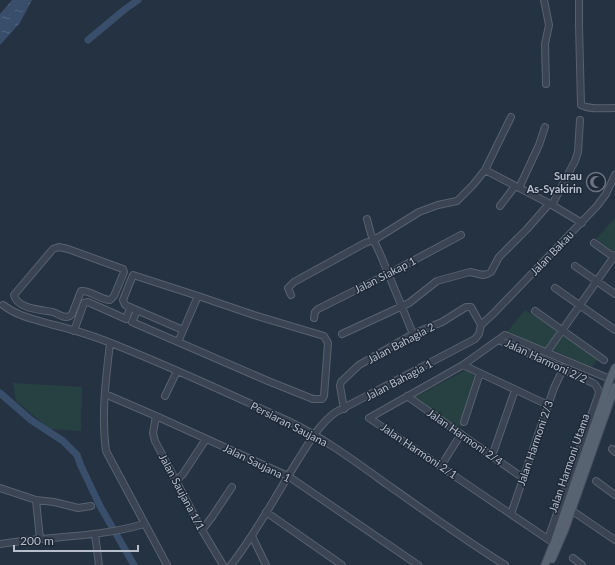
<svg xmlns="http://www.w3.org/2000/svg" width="615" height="565" font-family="Lato,sans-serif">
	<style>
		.green { fill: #274143 }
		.water { fill: url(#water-ripples) }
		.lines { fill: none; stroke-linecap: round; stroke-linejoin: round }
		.river { stroke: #394e6a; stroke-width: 7 }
		.minor-casing { stroke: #58626f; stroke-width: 8 }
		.major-casing { stroke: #444d5b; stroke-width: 9 }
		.minor { stroke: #3a4452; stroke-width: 6 }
		.major { stroke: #586372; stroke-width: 7 }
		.labels { text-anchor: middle; stroke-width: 3; stroke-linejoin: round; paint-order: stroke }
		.poi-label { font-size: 11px; font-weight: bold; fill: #b7bfcc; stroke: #1e2937; text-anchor: end }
		.street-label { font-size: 11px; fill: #b7bfcc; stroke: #1e2937 }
	</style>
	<defs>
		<pattern id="water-ripples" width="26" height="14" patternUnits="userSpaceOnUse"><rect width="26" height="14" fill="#394e6a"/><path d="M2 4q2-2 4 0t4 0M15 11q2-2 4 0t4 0" fill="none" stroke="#53667e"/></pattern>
	</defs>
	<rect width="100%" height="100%" fill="#253242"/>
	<!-- green -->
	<path class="green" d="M615 218V250L613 251 596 239Z
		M525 310 558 331 545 350 507 332Z
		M562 337H567L598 359 592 367 553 350Z
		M466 370 477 377 460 430 413 398Z
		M13 383 82 387 81 431 50 429 16 401Z"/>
	<!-- water -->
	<path class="water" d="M12 0H32L20 23 0 45V14Z"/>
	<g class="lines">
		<!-- river -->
		<path class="river" d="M88 40 124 10 138 0
			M0 393 31 420 63 441 77 455 81 466 100 506 134 565"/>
		<!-- minor casing -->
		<g class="minor-casing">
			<path id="minor" d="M544 0 549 25 545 44 546 84
				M579 0V25L581 105C590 110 605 108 615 108
				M485 170 552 205 582 223
				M519 188 539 145 545 127
				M552 205 575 161 578 152 580 120
				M500 206 515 186
				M367 219 371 234 381 256 413 334
				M594 243 615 258
				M59 247 68 249 123 269 124 272 114 296 110 300C100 300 91 290 81 291L72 314 70 316C63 319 59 314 53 312 42 310 17 309 14 295L53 249Z
				M575 266 615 294
				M555 288 615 330
				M291 295 288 288 294 282 365 243 374 240 419 212 438 205 457 201 473 185 485 170 511 117
				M3 305C17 316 33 319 50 324 71 329 91 335 111 343 171 367 230 394 288 421 324 438 356 462 388 485 426 512 465 540 505 565
				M137 311 132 322 268 381 313 399H322L324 396 328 343 324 336 254 315 198 296 133 275 123 300 125 305 183 330
				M535 311 604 360
				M314 318 315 312 318 309 392 272 461 235
				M481 325 493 314 597 206 606 194 615 175
				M74 331 84 303 88 302 126 319 130 308
				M342 334 409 303 437 281 470 272 483 275 487 274 491 272 499 257 527 229 549 204
				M499 340 593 383C597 385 598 388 599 393L548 539
				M178 342 198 296
				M110 343C106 378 101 415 106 451L167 565
				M547 352 615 255
				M463 365 548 405
				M105 394 156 416 288 476 418 565
				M165 396 177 371
				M407 396 523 478
				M344 409 340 386 341 382 359 365 413 334 442 322 466 307H471L481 325
				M156 416 153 433 155 441 202 530 223 565
				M464 422 480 373
				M612 449 615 452
				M492 456 515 390
				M441 466 461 434
				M176 481 183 474 206 439
				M596 481 615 495
				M0 488 36 500 54 502 78 508 91 506
				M36 500 40 539
				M571 510 615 540
				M266 512 342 565
				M511 514 554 388 564 367
				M202 530 212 517 232 487
				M95 534 99 565
				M252 536 266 565
				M0 544C48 536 97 538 144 524
				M558 546 369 418 463 365 505 335 610 379
				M573 558 582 565
				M231 565C257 532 276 495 298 460 309 443 319 424 336 412L475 339 479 334 481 325"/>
		</g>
		<!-- major casing -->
		<g class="major-casing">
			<path id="major" d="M552 559 565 529 615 387
				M545 565 555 540 610 379 615 368"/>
		</g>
		<!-- minor -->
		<use href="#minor" class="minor"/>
		<!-- major -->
		<use href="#major" class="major"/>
	</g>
	<!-- icons -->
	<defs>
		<g id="mosque-ring" transform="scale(1)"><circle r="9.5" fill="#1e2937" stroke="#6b7280" stroke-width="1.5"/><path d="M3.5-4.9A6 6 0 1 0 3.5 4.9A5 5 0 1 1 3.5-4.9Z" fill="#6b7280"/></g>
	</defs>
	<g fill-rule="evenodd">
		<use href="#mosque-ring" x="596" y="182"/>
	</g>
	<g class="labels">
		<!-- poi labels -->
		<g class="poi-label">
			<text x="582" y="180">Surau<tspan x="582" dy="13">As-Syakirin</tspan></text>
		</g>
		<!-- street labels -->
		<g class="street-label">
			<text transform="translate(552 253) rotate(-46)" y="4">Jalan Bakau</text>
			<text transform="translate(385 275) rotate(-27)" y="4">Jalan Siakap 1</text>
			<text transform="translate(401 343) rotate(-28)" y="4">Jalan Bahagia 2</text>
			<text transform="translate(546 361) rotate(25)" y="4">Jalan Harmoni 2/2</text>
			<text transform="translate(399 380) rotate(-28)" y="4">Jalan Bahagia 1</text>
			<text transform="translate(289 424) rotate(27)" y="4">Persiaran Saujana</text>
			<text transform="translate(465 437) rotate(35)" y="4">Jalan Harmoni 2/4</text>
			<text transform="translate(535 443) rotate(-71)" y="4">Jalan Harmoni 2/3</text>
			<text transform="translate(419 451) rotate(34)" y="4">Jalan Harmoni 2/1</text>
			<text transform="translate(257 463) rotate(26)" y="4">Jalan Saujana 1</text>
			<text transform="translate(569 463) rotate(-71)" y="4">Jalan Harmoni Utama</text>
			<text transform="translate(182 492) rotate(62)" y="4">Jalan Saujana 1/1</text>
		</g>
	</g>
	<!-- scale -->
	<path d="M14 545v6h124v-6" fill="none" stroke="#b7bfcc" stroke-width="2"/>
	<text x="20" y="545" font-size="12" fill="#b7bfcc" stroke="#1e2937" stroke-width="3" paint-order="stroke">200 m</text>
</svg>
